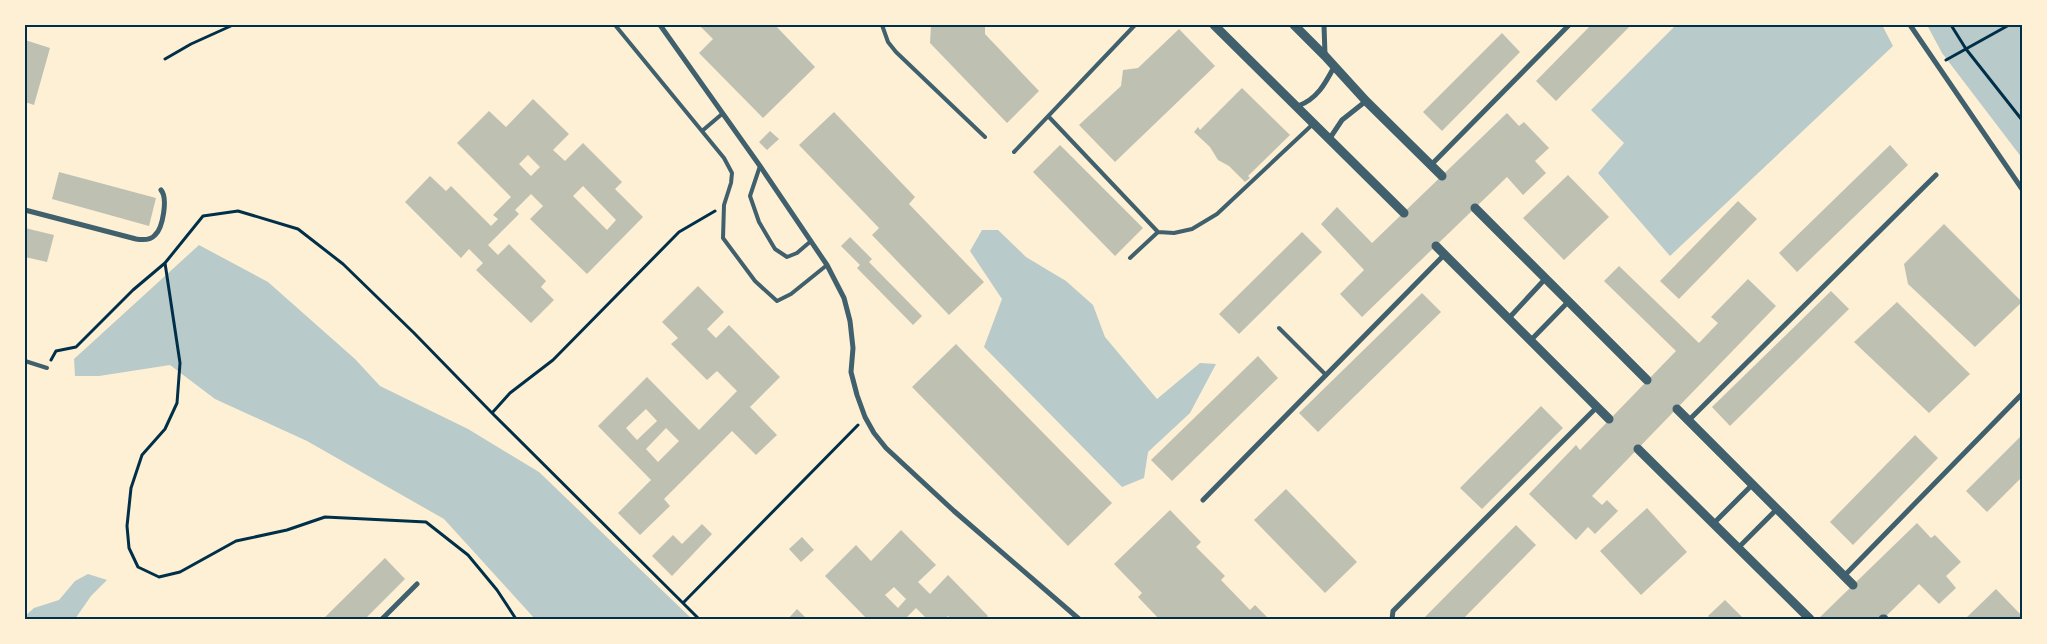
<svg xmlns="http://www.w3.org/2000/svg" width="2047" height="644" font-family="Inter,sans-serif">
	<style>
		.green { fill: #b9caca }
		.building { fill: #bec0b2; fill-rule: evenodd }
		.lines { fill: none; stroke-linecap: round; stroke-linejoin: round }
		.path { stroke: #003049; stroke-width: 3 }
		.service { stroke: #3f606c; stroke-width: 4 }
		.minor { stroke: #3f606c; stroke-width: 5 }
		.tertiary { stroke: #3f606c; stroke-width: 9 }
		.neatline { fill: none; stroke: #003049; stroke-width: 2 }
	</style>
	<rect width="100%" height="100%" fill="#fdf0d5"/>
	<!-- green -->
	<path class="green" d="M1676 25H1882L1893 46 1670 256 1598 173 1624 143 1591 110Z
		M1927 25H2022V158L1942 53Z
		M982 230H998L1026 257 1066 281 1093 305 1105 337 1157 399 1200 363 1216 364 1190 413 1148 452 1144 478 1122 487 984 347 1002 299 970 251Z
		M199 245 268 282 355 359 380 386 468 429 539 472 692 619H535L444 519 307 441 215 399 170 365 99 376H75L74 359Z
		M88 574 107 580 91 596 75 619H25V616L34 608 59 600 75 581Z"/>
	<!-- building -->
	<path class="building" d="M699 25H775L815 67 763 118 699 53 713 39Z
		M931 25H985V34L1039 91 1007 123 930 43Z
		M1591 25H1631L1556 101 1536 81Z
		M1179 29 1215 66 1115 162 1079 125 1121 86 1123 70 1138 68Z
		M1502 33 1520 52 1442 131 1423 112Z
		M25 40 50 48 34 105 25 102Z
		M1242 88 1290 135 1248 176 1250 178 1245 182 1229 166 1218 160 1210 147 1194 132 1198 127 1200 130Z
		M533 99 569 134 553 150 565 161 583 143 622 182 615 189 643 217 587 274 530 219 543 206 531 194 515 210 519 214 488 245 498 255 509 244 546 281 541 287 554 300 531 323 476 270 483 263 469 249 461 258 405 202 430 176 446 191 451 186 491 226 498 219 493 215 511 197 457 143 489 111 506 127ZM528 155 540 167 531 176 519 164ZM583 186 616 220 607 230 573 196Z
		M834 112 915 197 909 204 984 282 949 315 872 235 879 228 799 145Z
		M1507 113 1519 126 1524 122 1549 148 1535 161 1546 173 1523 195 1507 177 1362 317 1340 294 1364 270 1321 224 1337 207 1372 243Z
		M770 131 779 139 767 150 759 142Z
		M1060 145 1143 228 1115 256 1033 172Z
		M1890 145 1908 165 1797 272 1779 253Z
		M59 172 156 198 149 226 52 199Z
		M1568 175 1609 217 1564 260 1523 218Z
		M1738 201 1757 219 1679 299 1660 281Z
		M1944 224 2022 302 1975 347 1908 284 1904 264Z
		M25 228 54 235 47 262 25 257Z
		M1302 232 1322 252 1239 334 1219 314Z
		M850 237 872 259 869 262 922 316 913 325 857 268 860 265 841 246Z
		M1619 266 1699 343 1718 323 1711 317 1748 279 1776 306 1592 496 1602 505 1607 500 1618 511 1595 534 1588 527 1576 540 1529 494 1576 445 1580 450 1676 351 1604 281Z
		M698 286 724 312 707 329 716 338 729 325 780 377 750 407 777 435 756 455 732 431 664 499 670 506 640 535 618 513 651 480 598 426 647 377 699 430 737 391 717 371 707 380 671 344 678 338 662 322ZM646 409 657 421 637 440 626 428ZM666 428 679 441 658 462 646 449Z
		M1831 291 1849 309 1730 426 1712 407Z
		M1422 293 1441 312 1318 432 1299 413Z
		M1897 302 1970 374 1929 413 1854 342Z
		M956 344 1112 503 1068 546 912 387Z
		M1258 356 1278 378 1172 481 1151 460Z
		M1541 406 1563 428 1482 509 1460 488Z
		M1915 435 1938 458 1853 545 1830 522Z
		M2022 435V477L1987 512 1966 491Z
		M1286 489 1357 562 1325 593 1254 520Z
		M1647 508 1687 552 1641 595 1600 551Z
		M1170 510 1201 542 1196 547 1225 576 1221 580 1250 610 1255 605 1269 619H1159L1138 597 1142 593 1114 564Z
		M1917 523 1931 538 1935 535 1961 562 1946 576 1956 588 1939 604 1919 584 1883 619H1818Z
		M702 524 712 534 672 576 652 556 673 535 682 544Z
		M1516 525 1536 545 1463 619H1423Z
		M901 530 936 565 918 582 930 594 948 575 988 616 985 619H951L948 616 944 619H927L916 608 907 617 908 619H867L825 576 856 545 871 561ZM894 587 906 599 898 608 885 595Z
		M802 537 814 550 801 562 789 549Z
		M385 558 405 579 365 619H323Z
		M1996 589 2022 616V619H1965Z
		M1725 600 1744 619H1711L1708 616Z
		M797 609 807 619H788Z"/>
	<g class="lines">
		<!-- path -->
		<path class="path" d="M1951 25 1966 49 2022 120
			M165 59 191 44 233 25
			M1946 60 2009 25
			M165 263 180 363 177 403 165 429 142 455 131 488 127 526 129 548 138 567 159 577 180 572 236 541 287 530 325 517 426 522 468 555 497 590 516 619
			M51 360 56 351 76 347 133 290 165 263 203 216 238 211 298 229 343 264 414 333 492 413
			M683 603 858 425
			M699 619 492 413 510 393 553 360 679 232 715 211"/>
		<!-- service -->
		<path class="service" d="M615 25 724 158 732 173 731 183 724 205 723 238 755 281 777 301 791 294 827 265
			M882 25 888 42 896 52 985 137
			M1049 117 1158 232 1130 258
			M702 131 722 114
			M1014 152 1135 25
			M760 166 750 196 759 222 775 249 787 257 797 253 811 241
			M1158 232 1174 233 1192 229 1217 214 1313 124
			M1279 328 1326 375
			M25 361 47 368"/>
		<!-- minor -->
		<path class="minor" d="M660 25 760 166 827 265 844 298 850 321 853 348 851 372 857 395 865 417 874 433 886 448 954 511 1079 619
			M1324 25 1325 55
			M1910 25 2022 189
			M1298 106C1317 99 1325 84 1334 67
			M1330 138 1342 120 1366 101
			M1431 165 1569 25
			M25 210 136 239C142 240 150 241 155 235 163 228 168 198 161 190
			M1509 318 1546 278
			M1531 340 1569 301
			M1689 420 1936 175
			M1203 500 1445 254
			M1713 524 1753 484
			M1738 548 1777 509
			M1844 576 2022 394
			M382 619 417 584
			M1392 619 1393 611 1597 407"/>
		<!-- tertiary -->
		<path class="tertiary" d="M1214 25 1404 213
			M1294 25 1325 56 1366 101 1442 176
			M1475 208 1647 380
			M1436 246 1609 419
			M1677 409 1853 585
			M1638 449 1810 619
			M1883 619H1884"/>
	</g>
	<!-- border -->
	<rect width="2047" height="644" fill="none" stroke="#fdf0d5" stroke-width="52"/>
	<rect x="26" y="26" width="1995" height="592" class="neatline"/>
</svg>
